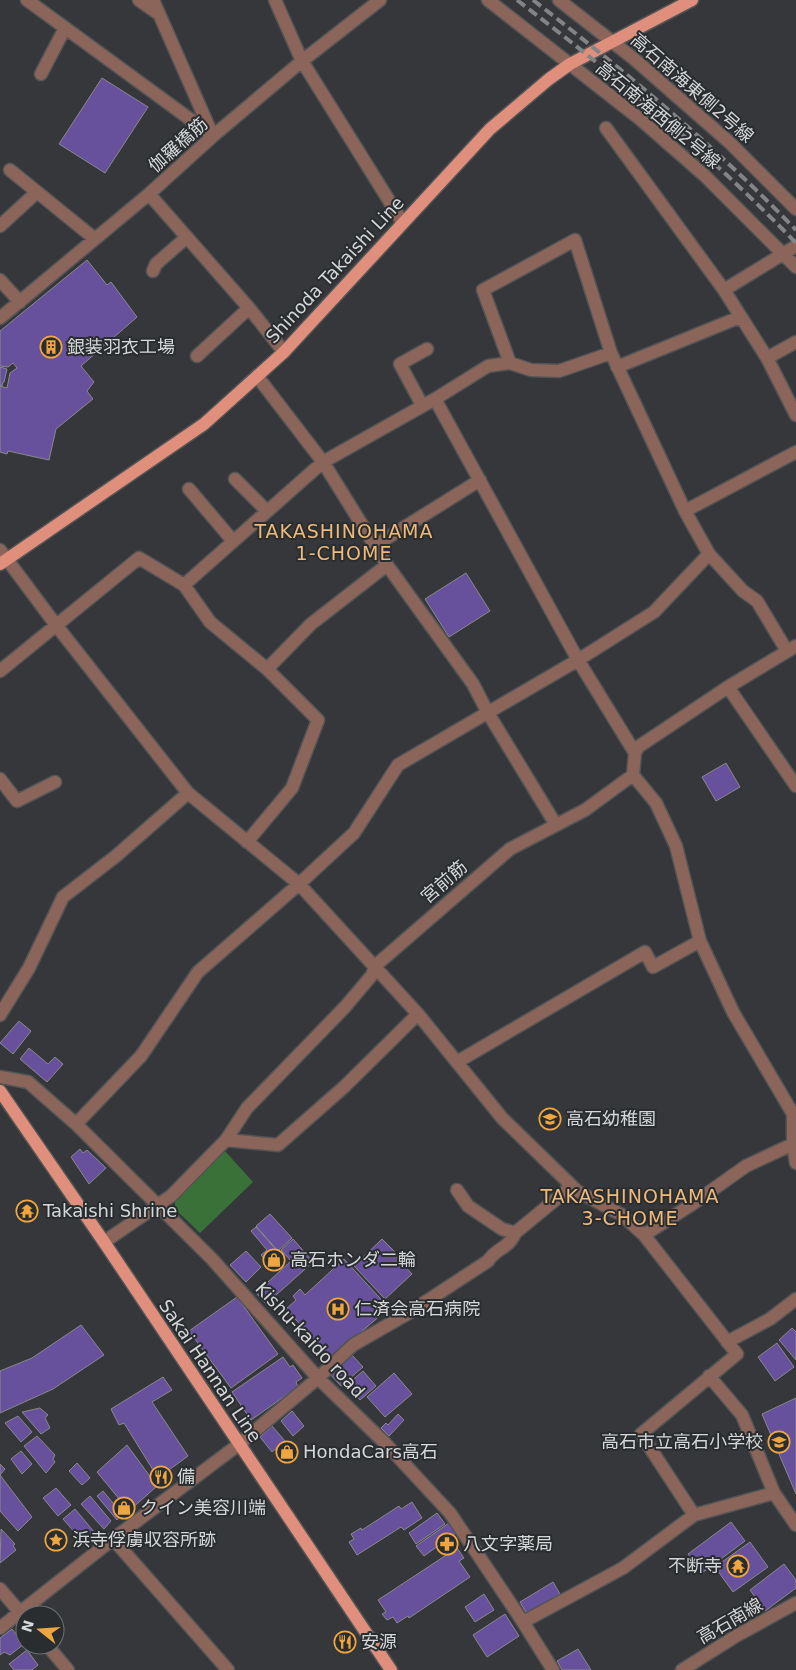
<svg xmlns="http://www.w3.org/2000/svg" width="796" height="1670" font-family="'DejaVu Sans','Noto Sans JP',sans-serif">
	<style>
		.green { fill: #3a7138 }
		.building { fill: #67519d; stroke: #89898c }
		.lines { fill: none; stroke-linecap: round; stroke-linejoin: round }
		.minor-casing { stroke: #525456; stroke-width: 15 }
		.major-casing { stroke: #525456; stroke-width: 15 }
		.minor { stroke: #8c655a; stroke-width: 12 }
		.major { stroke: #df8f7b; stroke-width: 12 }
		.rail { stroke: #828486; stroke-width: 4; stroke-dasharray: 10 5; stroke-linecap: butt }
		.labels { text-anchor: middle; stroke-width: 4; stroke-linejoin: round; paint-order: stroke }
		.street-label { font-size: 18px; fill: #d5d7d8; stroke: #2a2d2f }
		.poi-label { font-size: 18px; fill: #d5d7d8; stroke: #2a2d2f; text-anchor: start }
		.neighbourhood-label { font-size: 19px; letter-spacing: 1px; fill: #eeba7b; stroke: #2a2d2f }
	</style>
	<rect width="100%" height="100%" fill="#35373a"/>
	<!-- green -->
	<path class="green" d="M224 1150 253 1182 200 1233 175 1209V1200Z"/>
	<!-- building -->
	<path class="building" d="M102 78 148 107 105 173 59 144Z
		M87 260 107 285 111 282 137 317 81 366 94 382 87 391 93 399 56 429 49 460 8 451 7 454 0 452V386L7 388 10 373 17 368 13 363 8 367 0 366V331Z
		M0 367 7 369 4 382H3L2 386 0 385Z
		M466 573 490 611 449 637 425 599Z
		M726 763 740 787 716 801 702 777Z
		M19 1021 31 1031 13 1054 0 1043Z
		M29 1048 48 1064 55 1057 63 1064 47 1082 20 1059Z
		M80 1149 83 1153 87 1150 106 1168 89 1184 71 1157Z
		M270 1214 292 1238 278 1251 256 1226Z
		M256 1227 278 1252 267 1262 261 1255 267 1250 251 1231Z
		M293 1239 313 1262 266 1304 256 1293 291 1261 281 1250Z
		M382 1239 404 1261 402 1263 412 1274 385 1299 354 1266Z
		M246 1251 261 1267 246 1282 230 1265Z
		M344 1259 389 1308 331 1358 286 1309 296 1300 293 1296 300 1289 305 1295Z
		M237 1297 278 1354 231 1388 189 1331Z
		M81 1325 104 1355 53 1389 0 1413V1371L32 1358Z
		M792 1328 796 1332V1360L779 1340Z
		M777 1343 794 1367 775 1381 758 1357Z
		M351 1354 363 1367 341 1386 329 1373Z
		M283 1357 290 1367 293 1365 302 1378 296 1382 298 1387 251 1420 232 1392Z
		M363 1371 376 1386 360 1400 347 1385Z
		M394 1373 412 1394 385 1417 367 1397Z
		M163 1377 172 1390 152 1402 188 1456 158 1478 124 1423 119 1425 111 1409Z
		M796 1398V1494L762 1414Z
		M40 1408 48 1415 45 1418 50 1428 41 1434 22 1412Z
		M292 1411 304 1426 293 1436 281 1421Z
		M398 1414 404 1420 389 1436 381 1428 386 1423 388 1425Z
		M18 1416 32 1432 21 1442 5 1423Z
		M272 1426 285 1441 272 1452 260 1437Z
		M37 1436 55 1455 53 1459 55 1462 46 1473 24 1446Z
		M127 1445 157 1486 129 1511 97 1472Z
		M21 1451 32 1464 22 1474 11 1459Z
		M77 1463 90 1478 82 1485 69 1471Z
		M0 1464 5 1469 0 1475 32 1517 18 1531 0 1511Z
		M56 1488 71 1505 58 1516 43 1498Z
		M103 1491 122 1514 117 1520 97 1496Z
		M90 1496 111 1521 104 1529 81 1504Z
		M412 1502 422 1518 404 1530 401 1527 357 1555 349 1542 354 1539 351 1534 361 1528 362 1530 399 1506 401 1509Z
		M75 1509 95 1533 84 1543 63 1519Z
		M437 1513 445 1524 416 1544 409 1533Z
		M731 1522 745 1541 702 1573 688 1554Z
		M449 1523 456 1533 424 1556 416 1546Z
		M1 1529 15 1544 13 1546 16 1550 0 1563Z
		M750 1542 768 1567 733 1592 715 1567Z
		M457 1548 464 1558 459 1561 470 1577 409 1618 408 1616 397 1623 393 1617 387 1620 382 1614 386 1612 378 1600Z
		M784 1564 796 1580V1588L765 1611 750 1590Z
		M553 1582 560 1594 527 1614 520 1602Z
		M484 1594 494 1610 475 1622 465 1607Z
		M505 1614 519 1636 487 1657 473 1635Z
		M12 1629 24 1644 10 1655 4 1652 0 1655V1638Z
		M578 1649 591 1670H562L557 1661Z
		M27 1650 38 1665 32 1670H14L9 1664Z"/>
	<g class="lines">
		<!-- minor casing -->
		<g class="minor-casing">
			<path id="minor" d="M27 0 213 136
				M139 0 159 14
				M153 0 212 134
				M275 0 302 61 403 223
				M488 0 640 119 704 175 796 267
				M559 0 633 58 729 142 796 209
				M41 74 65 28
				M606 128 724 290 767 358 796 415
				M10 170 95 239
				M149 194 249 308 284 352
				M0 226 37 192
				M153 271 156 264 187 237
				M0 280 20 302
				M724 290 796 246
				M0 318 149 194 213 136 302 61 380 0
				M197 356 249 308
				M767 358 796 342
				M510 363 483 290 575 240 611 353 685 511 709 554 743 591 757 601 787 651
				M617 367 740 317
				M257 376 323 462 387 565 473 684 488 713 556 825
				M435 399 578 660 635 753
				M422 405 400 364 427 349
				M235 479 267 511
				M189 489 233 541
				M685 511 796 452
				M376 545 480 480
				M0 550 56 625 188 793 299 884 418 1014 502 1118 572 1186 577 1191 622 1215 644 1235 737 1354 641 1434 694 1515 623 1568 523 1622
				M184 585 323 462 435 399 488 366 510 363 531 370 559 371 611 353
				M267 669 311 624 387 565
				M0 671 139 558 184 585 210 622 267 669 318 720 292 788 247 842
				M728 687 796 786
				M633 775 656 803 676 846 700 941 733 1012 793 1114V1144L796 1163
				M0 779 17 801 55 782
				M0 1015 29 968 63 897 116 856 188 793
				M457 1062 645 952 653 967 700 941
				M0 1077 28 1082 76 1124 212 1259 318 1378 385 1443 450 1513 523 1622 553 1670
				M76 1124 141 1056 198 972 299 884 354 833 398 765 578 660 654 612 709 554
				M226 1140 278 1145 344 1087 418 1014
				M457 1190 468 1206 502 1229 515 1233
				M644 1235 691 1205 746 1166 793 1144 796 1138
				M104 1242 171 1196 226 1140 247 1108 345 1007 372 975 375 966 510 849 585 810 633 775 635 753 638 747 728 687 796 646
				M727 1342 770 1319 796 1299
				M709 1376 742 1415 774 1493 796 1525
				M694 1515 774 1493
				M113 1539 228 1670
				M0 1589 24 1617
				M0 1628 113 1539 238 1445 318 1378 353 1345 407 1314 488 1261C496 1248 510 1248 515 1233L572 1186
				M47 1645 68 1670
				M682 1670 736 1636 796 1603"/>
		</g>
		<!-- major casing -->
		<g class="major-casing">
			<path id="major" d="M0 564 204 424 284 352 490 129 549 79 570 64 692 0
				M0 1091 104 1242 391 1670"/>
		</g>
		<!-- minor -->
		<use href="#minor" class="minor"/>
		<!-- major -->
		<use href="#major" class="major"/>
		<!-- rail -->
		<path class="rail" d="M517 0C615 75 710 154 796 243
			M533 0C626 72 715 146 796 230"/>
	</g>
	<!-- icons -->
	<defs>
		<g id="building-ring" transform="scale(1.125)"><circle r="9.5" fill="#2a2d2f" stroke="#f0a63f" stroke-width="1.5"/><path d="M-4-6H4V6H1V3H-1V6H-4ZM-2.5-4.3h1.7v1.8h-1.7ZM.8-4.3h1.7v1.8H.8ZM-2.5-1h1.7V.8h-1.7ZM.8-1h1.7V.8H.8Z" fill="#f0a63f"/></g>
		<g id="school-ring" transform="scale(1.125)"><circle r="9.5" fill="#2a2d2f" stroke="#f0a63f" stroke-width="1.5"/><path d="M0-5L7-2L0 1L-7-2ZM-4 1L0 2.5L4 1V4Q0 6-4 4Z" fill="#f0a63f"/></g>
		<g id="temple-ring" transform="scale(1.125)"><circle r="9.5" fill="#2a2d2f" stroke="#f0a63f" stroke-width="1.5"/><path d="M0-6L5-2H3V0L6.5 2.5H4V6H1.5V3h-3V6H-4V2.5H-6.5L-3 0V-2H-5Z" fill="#f0a63f"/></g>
		<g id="shop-ring" transform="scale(1.125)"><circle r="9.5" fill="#2a2d2f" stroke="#f0a63f" stroke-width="1.5"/><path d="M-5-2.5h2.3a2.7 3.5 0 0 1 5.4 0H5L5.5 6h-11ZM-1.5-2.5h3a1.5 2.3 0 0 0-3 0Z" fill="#f0a63f"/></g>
		<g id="hospital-ring" transform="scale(1.125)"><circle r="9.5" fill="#2a2d2f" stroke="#f0a63f" stroke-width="1.5"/><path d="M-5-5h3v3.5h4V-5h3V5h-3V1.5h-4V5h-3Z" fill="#f0a63f"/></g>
		<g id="restaurant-ring" transform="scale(1.125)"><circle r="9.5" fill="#2a2d2f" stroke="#f0a63f" stroke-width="1.5"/><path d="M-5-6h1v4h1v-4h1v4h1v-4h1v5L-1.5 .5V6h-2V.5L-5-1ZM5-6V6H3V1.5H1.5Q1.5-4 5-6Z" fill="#f0a63f"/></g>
		<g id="sight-ring" transform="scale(1.125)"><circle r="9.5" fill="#2a2d2f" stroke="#f0a63f" stroke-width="1.5"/><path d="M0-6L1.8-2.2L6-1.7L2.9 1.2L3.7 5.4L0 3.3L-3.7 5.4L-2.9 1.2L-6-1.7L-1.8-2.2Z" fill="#f0a63f"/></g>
		<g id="pharmacy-ring" transform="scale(1.125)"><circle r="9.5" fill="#2a2d2f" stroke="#f0a63f" stroke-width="1.5"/><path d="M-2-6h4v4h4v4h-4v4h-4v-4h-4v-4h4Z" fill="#f0a63f"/></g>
	</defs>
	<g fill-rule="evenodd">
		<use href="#building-ring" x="51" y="347"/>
		<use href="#school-ring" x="550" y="1119"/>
		<use href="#temple-ring" x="27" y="1211"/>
		<use href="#shop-ring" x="274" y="1260"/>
		<use href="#hospital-ring" x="338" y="1309"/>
		<use href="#school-ring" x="779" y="1442"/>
		<use href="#shop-ring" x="287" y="1452"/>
		<use href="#restaurant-ring" x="161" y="1477"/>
		<use href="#shop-ring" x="124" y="1508"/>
		<use href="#sight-ring" x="56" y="1540"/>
		<use href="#pharmacy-ring" x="447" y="1544"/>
		<use href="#temple-ring" x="738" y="1566"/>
		<use href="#restaurant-ring" x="345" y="1642"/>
	</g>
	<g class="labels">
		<!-- street labels -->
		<g class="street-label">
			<text transform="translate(692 88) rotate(41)" y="6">高石南海東側2号線</text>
			<text transform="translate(658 115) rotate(40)" y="6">高石南海西側2号線</text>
			<text transform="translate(178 145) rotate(-42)" y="6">伽羅橋筋</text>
			<text transform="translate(335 270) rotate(-47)" y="6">Shinoda Takaishi Line</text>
			<text transform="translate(444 882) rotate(-41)" y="6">宮前筋</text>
			<text transform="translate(310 1340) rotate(47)" y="6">Kishu-kaido road</text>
			<text transform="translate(210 1371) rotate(56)" y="6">Sakai Hannan Line</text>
			<text transform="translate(730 1621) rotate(-30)" y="6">高石南線</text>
		</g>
		<!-- poi labels -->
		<g class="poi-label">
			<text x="67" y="353">銀装羽衣工場</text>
			<text x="566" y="1125">高石幼稚園</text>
			<text x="43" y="1217">Takaishi Shrine</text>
			<text x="290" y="1266">高石ホンダ二輪</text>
			<text x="354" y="1315">仁済会高石病院</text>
			<text x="763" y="1448" text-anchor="end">高石市立高石小学校</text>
			<text x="303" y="1458">HondaCars高石</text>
			<text x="177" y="1483">備</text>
			<text x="140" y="1514">クイン美容川端</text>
			<text x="72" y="1546">浜寺俘虜収容所跡</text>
			<text x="463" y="1550">八文字薬局</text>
			<text x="722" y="1572" text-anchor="end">不断寺</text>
			<text x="361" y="1648">安源</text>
		</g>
		<!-- neighbourhood labels -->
		<g class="neighbourhood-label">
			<text x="344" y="538">TAKASHINOHAMA<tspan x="344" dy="22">1-CHOME</tspan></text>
			<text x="630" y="1203">TAKASHINOHAMA<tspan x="630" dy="22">3-CHOME</tspan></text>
		</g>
	</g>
	<!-- north arrow -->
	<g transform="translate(40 1630) rotate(287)"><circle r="24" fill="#2a2d2f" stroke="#6e7173"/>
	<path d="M0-4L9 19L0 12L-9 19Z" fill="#f0a63f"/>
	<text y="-8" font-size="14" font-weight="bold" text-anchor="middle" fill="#d5d7d8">N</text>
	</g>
</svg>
